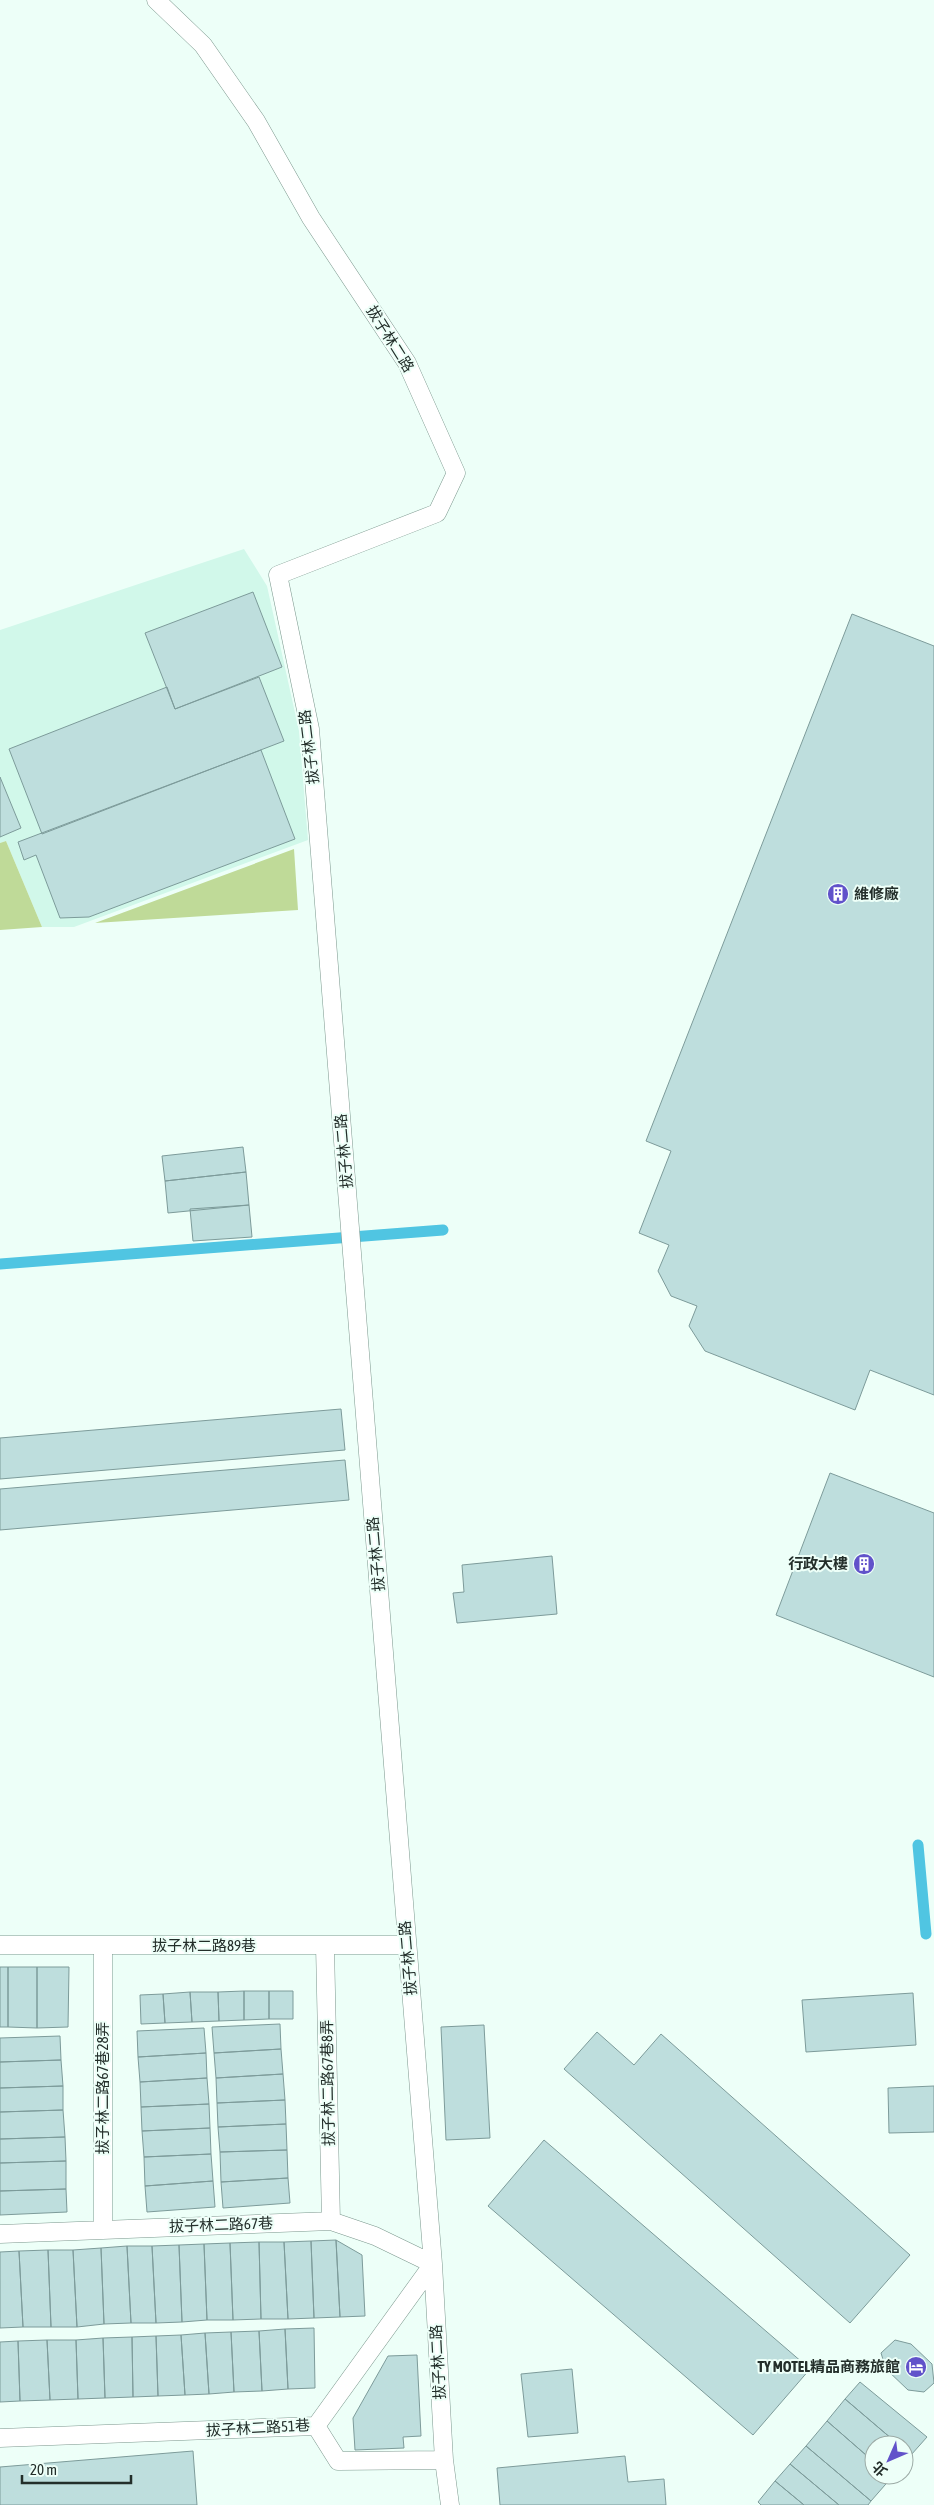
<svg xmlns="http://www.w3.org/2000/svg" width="934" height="2505" font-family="'Asap Condensed','Noto Sans TC',sans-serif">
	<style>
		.built { fill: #d1f8ea }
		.green { fill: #bfda98 }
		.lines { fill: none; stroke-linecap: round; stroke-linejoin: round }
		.stream { stroke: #50c5e2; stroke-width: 11 }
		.building { fill: #bededd; stroke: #7d9b9a }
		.service-casing { stroke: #7c988e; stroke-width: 19 }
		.service { stroke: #fff; stroke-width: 18 }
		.labels { text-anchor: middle; stroke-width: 4; stroke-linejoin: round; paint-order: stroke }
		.street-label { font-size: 15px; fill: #232e2a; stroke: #edfff8 }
		.poi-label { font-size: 15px; font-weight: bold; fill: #232e2a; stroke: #edfff8; text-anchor: end }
	</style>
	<rect width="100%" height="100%" fill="#edfff8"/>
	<!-- built -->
	<path class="built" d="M244 549 267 586 299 731 308 840 74 927H42L6 841 0 843V630Z"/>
	<!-- green -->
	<path class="green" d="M6 841 42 927 0 930V843Z
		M294 849 298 910 95 923Z"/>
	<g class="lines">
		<!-- stream -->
		<path class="stream" d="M0 1264 443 1230
			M918 1845 926 1934"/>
	</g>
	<!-- building -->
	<path class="building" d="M253 592 282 667 175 709 145 633Z
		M852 614 934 646V1395L870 1370 855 1410 705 1351 689 1326 697 1306 671 1296 658 1271 669 1245 639 1233 671 1151 646 1141Z
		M259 677 284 741 42 834 9 749 167 687 175 709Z
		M261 750 295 839 89 917 60 918 36 855 24 860 18 842Z
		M0 777 21 828 0 837Z
		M243 1147 246 1172 165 1181 162 1156Z
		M246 1172 249 1205 168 1213 165 1181Z
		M249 1205 252 1237 193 1241 190 1209Z
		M341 1409 345 1450 0 1479V1438Z
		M345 1460 349 1500 0 1530V1489Z
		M830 1473 934 1513V1677L776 1615Z
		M552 1556 557 1614 457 1623 453 1593 464 1592 462 1565Z
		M0 1967H8V2027H0Z
		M8 1967H37V2028L8 2027Z
		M37 1967H69L68 2027 37 2028Z
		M244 1991V2020L219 2021 218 1992Z
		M244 1991H269V2019L244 2020Z
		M269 1991H293V2019H269Z
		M190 1992 192 2022 165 2023 163 1994Z
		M190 1992H218L219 2021 192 2022Z
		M913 1993 916 2045 806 2052 802 2000Z
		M163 1994 165 2023 141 2024 140 1995Z
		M280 2024 281 2049 214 2053 212 2027Z
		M484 2025 490 2138 446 2140 441 2027Z
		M204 2028 206 2053 138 2057 137 2031Z
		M597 2032 634 2065 661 2034 910 2255 850 2323 564 2069Z
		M60 2036 61 2060 0 2062V2038Z
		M281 2049 283 2074 216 2078 214 2053Z
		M206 2053 207 2078 140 2082 138 2057Z
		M61 2060 63 2086 0 2088V2062Z
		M283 2074 285 2100 217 2103 216 2078Z
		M207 2078 209 2104 141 2107 140 2082Z
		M63 2086V2110L0 2112V2088Z
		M934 2086V2132L889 2133 888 2088Z
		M285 2100 286 2124 218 2127 217 2103Z
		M209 2104 210 2128 142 2131 141 2107Z
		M63 2110 65 2137 0 2139V2112Z
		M286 2124 287 2150 220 2152 218 2127Z
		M210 2128 211 2154 144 2157 142 2131Z
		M65 2137 66 2161 0 2163V2139Z
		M544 2140 810 2369 753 2435 488 2206Z
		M287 2150 288 2178 221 2182 220 2152Z
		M211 2154 213 2181 145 2186 144 2157Z
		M66 2161V2189L0 2191V2163Z
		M288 2178 290 2203 223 2208 221 2182Z
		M213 2181 215 2207 147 2212 145 2186Z
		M66 2189 67 2212 0 2215V2191Z
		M336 2240 340 2317 314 2318 311 2241Z
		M336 2240 362 2255 365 2316 340 2317Z
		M311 2241 314 2318 288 2319 284 2242Z
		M259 2242H284L288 2319H261Z
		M259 2242 261 2319 233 2320 230 2243Z
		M230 2243 233 2320H207L204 2244Z
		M204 2244 207 2320 182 2322 179 2245Z
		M179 2245 182 2322 156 2323 152 2246Z
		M127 2246 131 2323 104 2324 101 2248Z
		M127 2246H152L156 2323H131Z
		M101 2248 104 2324 77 2327 73 2250Z
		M48 2250H73L77 2327H51Z
		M48 2250 51 2327H23L19 2251Z
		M19 2251 23 2327 0 2328V2252Z
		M314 2328 315 2388 288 2389 285 2329Z
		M285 2329 288 2389 262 2391 259 2331Z
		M259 2331 262 2391 234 2392 231 2332Z
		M231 2332 234 2392 209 2394 205 2333Z
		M205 2333 209 2394 185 2395 181 2335Z
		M181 2335 185 2395 158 2396 156 2336Z
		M156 2336 158 2396 133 2397 132 2337Z
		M132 2337 133 2397 105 2398 103 2338Z
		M103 2338 105 2398 78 2399 76 2340Z
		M47 2340H76L78 2399 50 2400Z
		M47 2340 50 2400 20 2401 18 2341Z
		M895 2340 911 2344 932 2364 934 2383 924 2392 908 2390 886 2369 881 2353Z
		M18 2341 20 2401 0 2402V2342Z
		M417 2355 421 2436 403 2437 404 2448 355 2450 353 2418 388 2356Z
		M572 2369 578 2433 528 2437 521 2374Z
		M860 2382 927 2437 911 2455 904 2449V2445H899L845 2399Z
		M845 2399 899 2445H874V2462L827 2421Z
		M827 2421 874 2462V2475H890L892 2477 871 2501 806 2446Z
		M806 2446 871 2501 868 2505H839L790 2464Z
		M904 2449 911 2455 904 2463Z
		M193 2451 197 2505H0V2467Z
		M625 2456 628 2482 664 2479 666 2505H500L497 2468Z
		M790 2464 839 2505H804L775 2481Z
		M775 2481 804 2505H761L758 2502Z"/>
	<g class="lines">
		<!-- service casing -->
		<g class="service-casing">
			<path id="service" d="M156 0 203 45 256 121 311 218 407 363 456 473 437 513 278 575 310 729 433 2264 444 2460 450 2505
				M0 1945H407
				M325 1946 331 2221
				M103 2230V1946
				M0 2234 331 2221 375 2236 433 2264 316 2426 0 2438
				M316 2426 338 2461 444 2460"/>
		</g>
		<!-- service -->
		<use href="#service" class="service"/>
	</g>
	<!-- icons -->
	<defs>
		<g id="building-disc" transform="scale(1.125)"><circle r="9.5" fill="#6152ca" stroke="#edfff8"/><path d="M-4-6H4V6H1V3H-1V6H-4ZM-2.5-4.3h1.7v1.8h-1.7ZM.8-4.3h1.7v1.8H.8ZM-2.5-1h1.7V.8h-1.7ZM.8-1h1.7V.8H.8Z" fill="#fff"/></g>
		<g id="hotel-disc" transform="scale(1.125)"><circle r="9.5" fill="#6152ca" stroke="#edfff8"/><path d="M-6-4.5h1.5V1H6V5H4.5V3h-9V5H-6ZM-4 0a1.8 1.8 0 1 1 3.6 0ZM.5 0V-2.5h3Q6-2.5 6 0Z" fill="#fff"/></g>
	</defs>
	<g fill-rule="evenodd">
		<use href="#building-disc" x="838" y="894"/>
		<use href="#building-disc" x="864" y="1564"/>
		<use href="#hotel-disc" x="916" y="2367"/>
	</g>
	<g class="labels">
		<!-- street labels -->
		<g class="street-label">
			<text transform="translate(390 339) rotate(58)" y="5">拔子林二路</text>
			<text transform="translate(309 747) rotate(-97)" y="5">拔子林二路</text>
			<text transform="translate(344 1151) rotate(-95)" y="5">拔子林二路</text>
			<text transform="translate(376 1554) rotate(-95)" y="5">拔子林二路</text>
			<text x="204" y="1951">拔子林二路89巷</text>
			<text transform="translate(408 1958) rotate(-95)" y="5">拔子林二路</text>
			<text transform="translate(328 2083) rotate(-91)" y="5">拔子林二路67巷8弄</text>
			<text transform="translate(103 2088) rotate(-90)" y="5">拔子林二路67巷28弄</text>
			<text transform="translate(221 2225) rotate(-2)" y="5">拔子林二路67巷</text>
			<text transform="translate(438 2362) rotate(-93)" y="5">拔子林二路</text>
			<text transform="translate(258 2428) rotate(-3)" y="5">拔子林二路51巷</text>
		</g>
		<!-- poi labels -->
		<g class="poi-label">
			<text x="854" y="899" text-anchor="start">維修廠</text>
			<text x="848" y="1569">行政大樓</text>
			<text x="900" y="2372">TY MOTEL精品商務旅館</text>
		</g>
	</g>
	<!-- north arrow -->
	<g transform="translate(889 2460) rotate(225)"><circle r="24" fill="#edfff8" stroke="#9caba6"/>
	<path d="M0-4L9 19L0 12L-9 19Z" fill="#6152ca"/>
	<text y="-8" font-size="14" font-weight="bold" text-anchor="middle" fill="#232e2a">北</text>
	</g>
	<!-- scale -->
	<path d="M22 2475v8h109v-8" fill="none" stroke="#232e2a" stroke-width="2.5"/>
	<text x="30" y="2475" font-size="15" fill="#232e2a" stroke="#edfff8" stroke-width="4" paint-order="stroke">20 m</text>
</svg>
